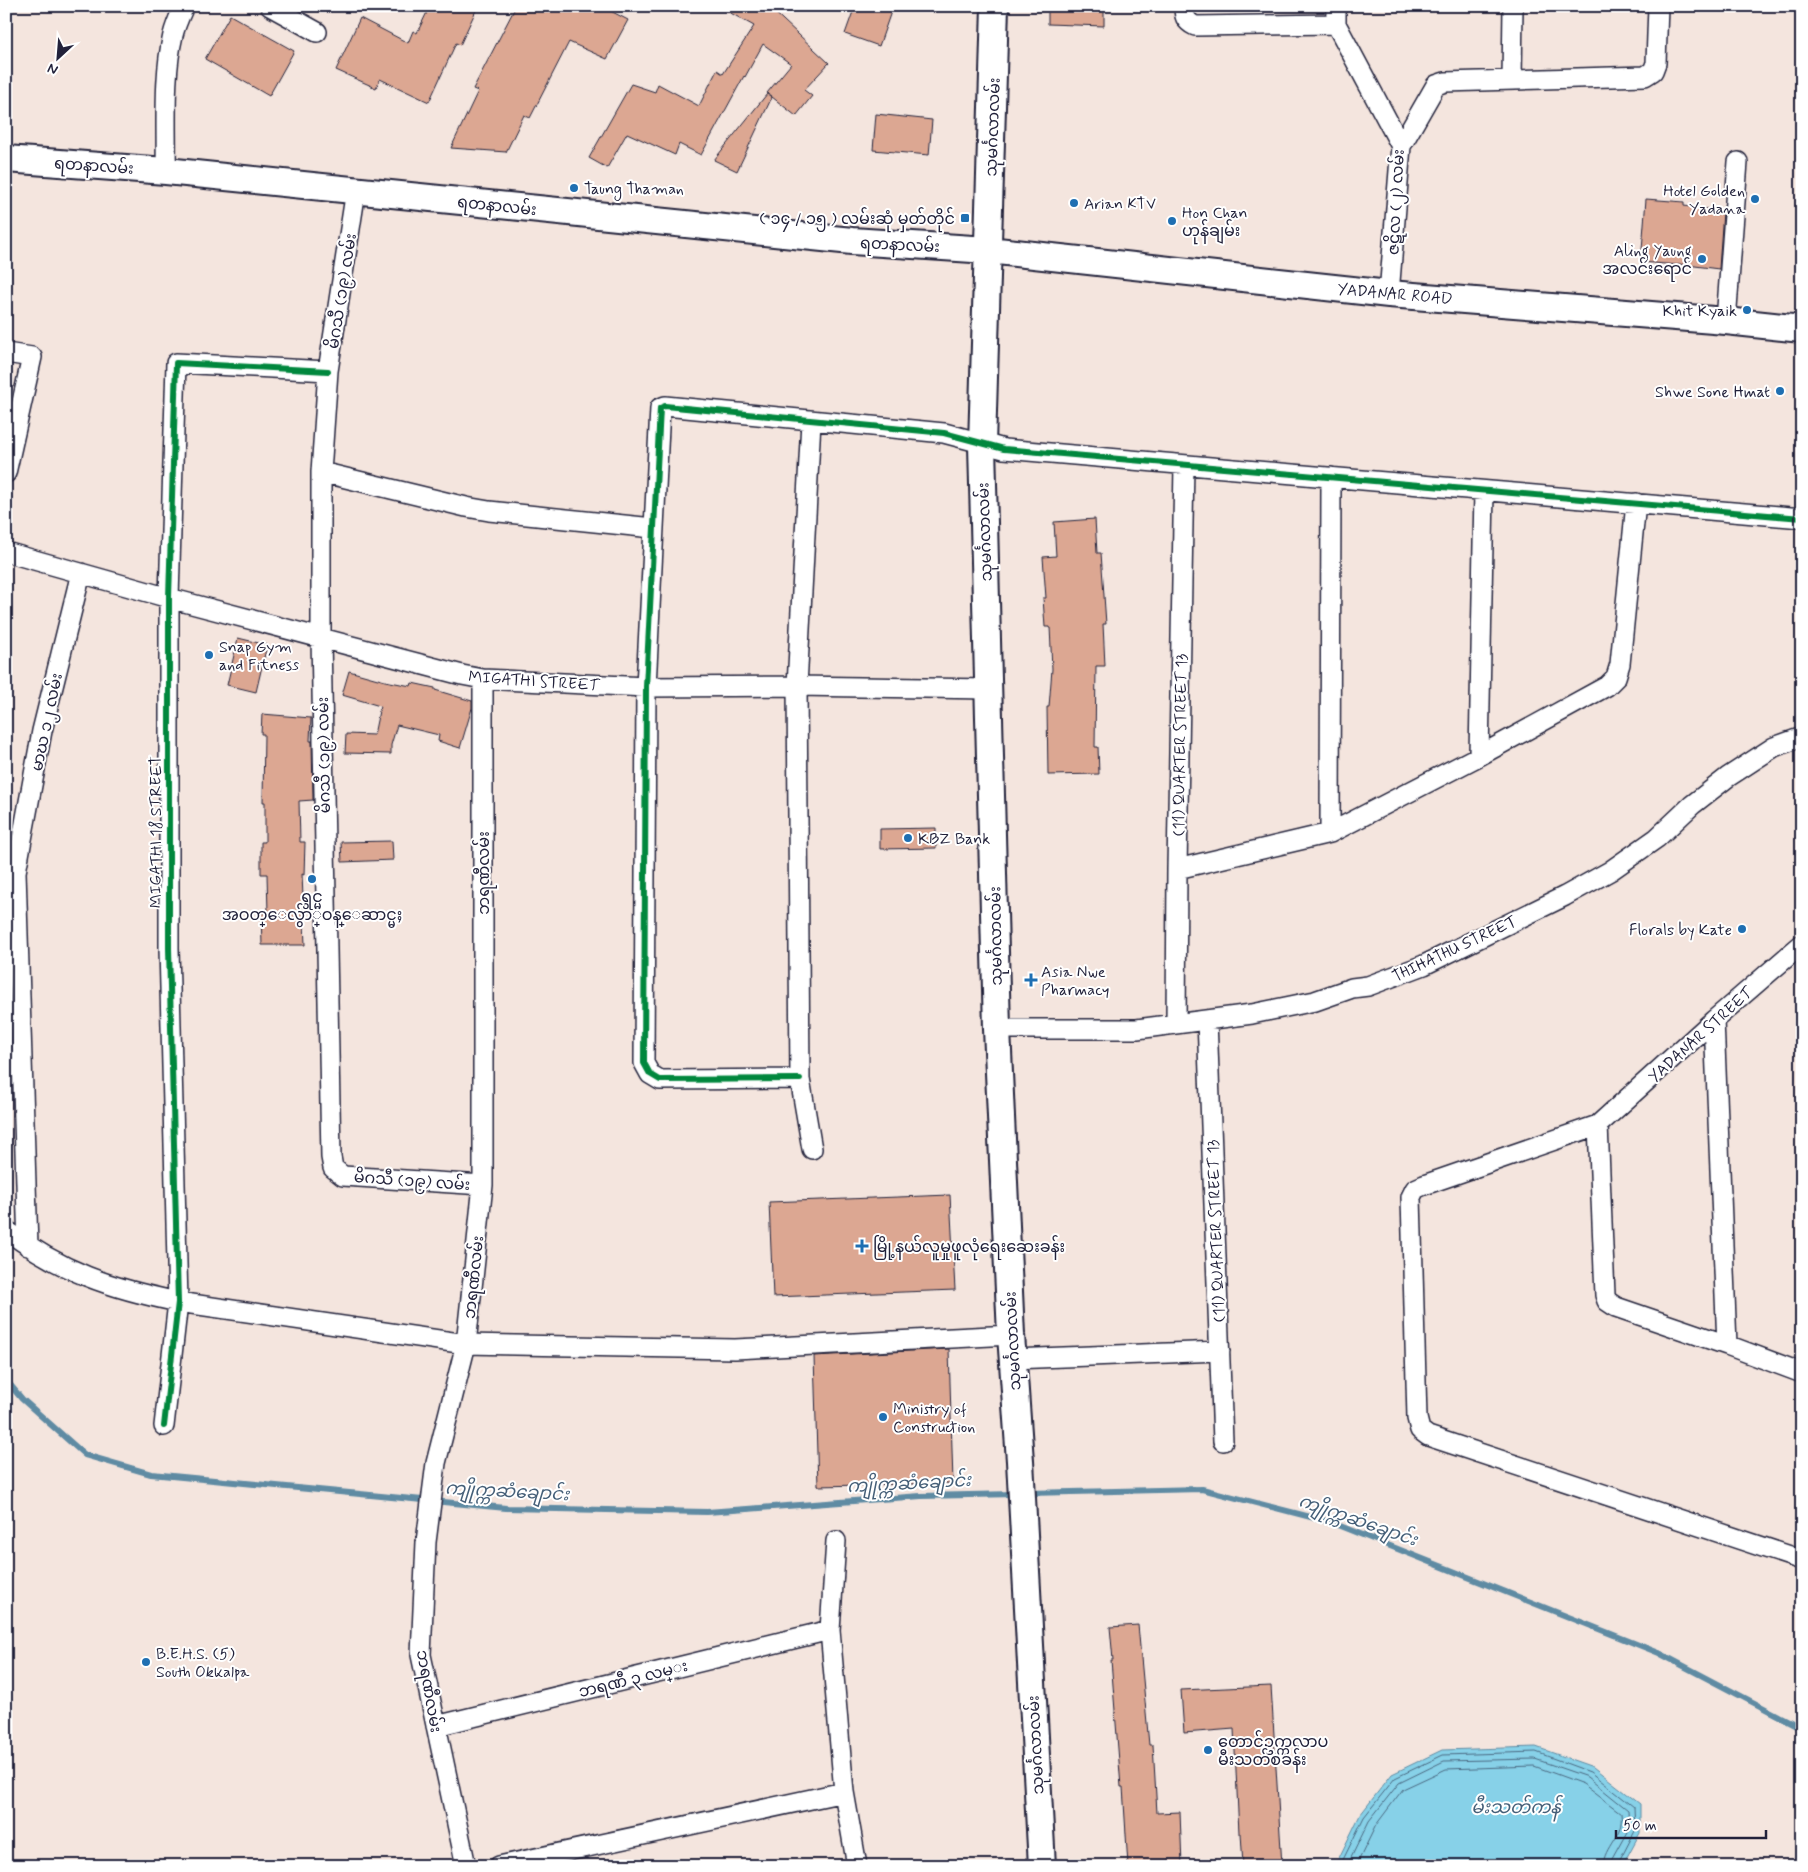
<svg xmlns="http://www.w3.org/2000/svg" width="1808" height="1872" font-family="Mynerve,'Noto Sans Myanmar',sans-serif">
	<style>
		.water { fill: #87d1e8; stroke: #5f8ba3 }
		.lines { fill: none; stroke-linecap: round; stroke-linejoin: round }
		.shore { stroke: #4a6880; stroke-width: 1 }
		.stream { stroke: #5f8ba3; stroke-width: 6 }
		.building { fill: #dca792; stroke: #22223b }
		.street-casing { stroke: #22223b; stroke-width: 22 }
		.secondary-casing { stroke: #22223b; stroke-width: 30 }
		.street { stroke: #fff; stroke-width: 19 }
		.secondary { stroke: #fff; stroke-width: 26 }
		.cycleway-casing { stroke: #fff; stroke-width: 9 }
		.cycleway { stroke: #00873e; stroke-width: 6 }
		.poi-dot { fill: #1f6fb2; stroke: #fff; stroke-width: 2 }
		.labels { text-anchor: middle; stroke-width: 4; stroke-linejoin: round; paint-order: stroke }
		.street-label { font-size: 16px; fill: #22223b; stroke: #fff }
		.poi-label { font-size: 16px; fill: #22223b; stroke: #fff; text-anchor: start }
		.water-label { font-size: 18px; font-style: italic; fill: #455f78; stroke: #fff }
	</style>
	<rect width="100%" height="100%" fill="#f4e5de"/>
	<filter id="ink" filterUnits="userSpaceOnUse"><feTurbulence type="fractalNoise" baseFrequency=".02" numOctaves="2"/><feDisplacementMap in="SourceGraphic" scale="10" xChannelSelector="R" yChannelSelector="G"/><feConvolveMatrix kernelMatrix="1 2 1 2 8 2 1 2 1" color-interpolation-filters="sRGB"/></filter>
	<g filter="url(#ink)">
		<!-- water -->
		<path class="water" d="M1536 1747 1593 1767 1640 1804V1833L1622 1866H1335L1360 1815 1392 1774 1442 1750Z"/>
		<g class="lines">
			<!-- shore -->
			<path class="shore" d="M1340 1866 1364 1817 1395 1778 1443 1755 1536 1752 1590 1772 1634 1807 1635 1831 1619 1862 1618 1866
				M1347 1866 1369 1821 1399 1783 1444 1761 1535 1759 1587 1777 1628 1810 1629 1830 1613 1859 1612 1866
				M1356 1866 1376 1825 1403 1789 1446 1769 1534 1766 1583 1784 1621 1813C1624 1838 1605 1845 1604 1866"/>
			<!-- stream -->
			<path class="stream" d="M6 1380 22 1399 85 1455 151 1474 506 1508 707 1512 921 1496 1016 1494
				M1028 1493 1202 1489 1330 1522 1659 1653 1802 1728"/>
		</g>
		<!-- building -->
		<path class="building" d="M430 6H478L460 45 456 43 429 102 380 79 376 88 336 70 360 18 408 43 413 31 417 33Z
			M516 6H601L628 20 607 59 569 42 530 118 524 115 506 152 451 148 478 91 473 89Z
			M718 6H768L829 63 804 90 812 96 796 116 767 93 791 64 763 44 745 77 744 76 701 155 679 144 675 155 627 133 607 168 589 158 631 84 655 92 658 84 699 106 717 70 723 74 754 26Z
			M855 6H893L879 46 845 34Z
			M1048 6H1104V26L1048 24Z
			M230 15 294 51 269 96 205 59Z
			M767 94 772 97 737 171 714 160Z
			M876 114 932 120 929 155 873 150Z
			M1646 199 1684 202V206L1723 211 1719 269 1679 264 1678 265 1641 262Z
			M1095 519 1097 553H1101L1106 624H1103L1105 666H1096L1095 747H1098L1099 774 1048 775 1047 707H1049L1052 669 1050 627H1045L1043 598H1046L1043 557 1056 556 1054 522Z
			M238 638 267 645 256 692 227 685Z
			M349 671 385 681 411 686 412 683 435 688V690L472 701V708L460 748 438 741 439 735 397 725 391 745V754L345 753 346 734 374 735 380 706 342 695Z
			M262 714 311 718 310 741H312L313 800 299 801 300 842H305L304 875 302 874 305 945H262L261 913H268L267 874H261V842H265V802H263L264 734H261Z
			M936 828V848L880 849V829Z
			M392 841 393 860 342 862 341 842Z
			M950 1195 955 1290 773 1297 769 1202Z
			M949 1349 953 1483 818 1486 814 1356Z
			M1138 1625 1149 1745H1153L1157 1813 1180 1812 1182 1866H1128L1123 1787H1121L1111 1660H1113L1110 1627Z
			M1271 1686 1282 1866H1243L1241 1833H1239L1234 1729 1184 1733 1181 1690Z"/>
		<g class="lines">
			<!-- street casing -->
			<g class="street-casing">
				<path id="street" d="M270 6 317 32
					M1184 6C1184 16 1185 21 1195 26L1336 24
					M1336 6V24L1401 146 1389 294
					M1512 80 1513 6
					M1401 146 1436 85 1445 82 1645 76 1653 71 1656 63 1658 6
					M166 171C167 127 163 77 173 35 175 26 180 15 184 6
					M356 190 328 371 321 472V638L331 1157 333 1168 343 1176 483 1185
					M1726 321 1738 162
					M6 353 32 357 6 473
					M811 421 797 686 800 1079 812 1149
					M321 472 466 507 489 511 653 528
					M6 552 169 598 462 675 483 679 646 687 797 686 988 689
					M1479 756 1484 491
					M1330 833 1331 477
					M1177 869 1330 833 1479 756 1607 686 1616 677 1620 664 1636 503
					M1802 944 1714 1020 1598 1125 1424 1185 1415 1189 1411 1197 1417 1418 1420 1430 1428 1436 1802 1560
					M1207 1020 1223 1441
					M1714 1020 1727 1345
					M1176 1024 1177 869 1184 465
					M997 1029H1137L1252 1014 1315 1001 1352 988 1368 986 1424 965 1565 896 1610 871 1657 838 1692 805 1728 777 1774 747 1802 737
					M800 1079 660 1080 650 1074 644 1063 646 687 660 408 665 406 944 433 1004 449 1802 518
					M1598 1125 1605 1295 1607 1301 1616 1307 1727 1345 1802 1373
					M6 1230C62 1272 110 1288 178 1302L466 1344 735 1349 1011 1335
					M28 1246 16 872 42 731 81 573
					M1012 1359 1220 1351
					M164 1426 178 1302 169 948V598L176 363 328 371
					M836 1541 830 1630 844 1792 857 1866
					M436 1726 830 1630
					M466 1866 421 1655 426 1542 436 1463 466 1344 483 1185V679
					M499 1866 844 1792"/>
			</g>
			<!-- secondary casing -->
			<g class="secondary-casing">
				<path id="secondary" d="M995 6 982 445 997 1029 1011 1335 1020 1461 1042 1866
					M6 159 166 171 852 241 988 250 1389 294 1726 321 1802 329"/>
			</g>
			<!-- street -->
			<use href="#street" class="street"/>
			<!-- secondary -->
			<use href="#secondary" class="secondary"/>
			<!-- cycleway casing -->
			<g class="cycleway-casing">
				<path id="cycleway" d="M800 1079 660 1080 650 1074 644 1063 646 687 660 408 665 406 944 433 1004 449 1802 518
					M164 1426 178 1302 169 948V598L176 363 328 371"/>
			</g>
			<!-- cycleway -->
			<use href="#cycleway" class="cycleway"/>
		</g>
	</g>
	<!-- markers -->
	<g class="poi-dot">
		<circle cx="574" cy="188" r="5"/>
		<circle cx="1755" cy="199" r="5"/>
		<circle cx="1074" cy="203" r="5"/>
		<rect x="960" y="213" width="10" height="10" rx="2.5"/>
		<circle cx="1172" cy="221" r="5"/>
		<circle cx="1702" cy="259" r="5"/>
		<circle cx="1747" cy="310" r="5"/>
		<circle cx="1780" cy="391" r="5"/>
		<circle cx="209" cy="655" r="5"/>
		<circle cx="908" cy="838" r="5"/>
		<circle cx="312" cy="879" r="5"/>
		<circle cx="1742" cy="929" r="5"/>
		<path d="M1028.5 972.5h5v5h5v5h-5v5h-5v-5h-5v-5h5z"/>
		<path d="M859.5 1238.5h5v5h5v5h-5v5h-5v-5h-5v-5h5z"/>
		<circle cx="883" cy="1417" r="5"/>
		<circle cx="146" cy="1662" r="5"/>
		<circle cx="1208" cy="1750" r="5"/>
	</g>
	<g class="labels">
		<!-- street labels -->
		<g class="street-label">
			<text transform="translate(992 127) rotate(-88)" y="6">သုမင်္ဂလာလမ်း</text>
			<text transform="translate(94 165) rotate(4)" y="6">ရတနာလမ်း</text>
			<text transform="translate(1395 202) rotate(-87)" y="6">ဇဋိလ (၂) လမ်း</text>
			<text transform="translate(497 205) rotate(6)" y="6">ရတနာလမ်း</text>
			<text transform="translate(900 244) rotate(3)" y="6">ရတနာလမ်း</text>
			<text transform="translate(341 291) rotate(-81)" y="6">မိဂသီ (၁၉) လမ်း</text>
			<text transform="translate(1395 293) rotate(5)" y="6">YADANAR ROAD</text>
			<text transform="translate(984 532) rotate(-92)" y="6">သုမင်္ဂလာလမ်း</text>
			<text transform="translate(534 680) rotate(4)" y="6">MIGATHI STREET</text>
			<text transform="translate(46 722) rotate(-78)" y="6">မာဃ ၁၂ လမ်း</text>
			<text transform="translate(1179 745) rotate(-89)" y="6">(11) QUARTER STREET 13</text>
			<text transform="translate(323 755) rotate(-91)" y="6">မိဂသီ (၁၉) လမ်း</text>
			<text transform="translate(155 832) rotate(-90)" y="6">MIGATHI 18 STREET</text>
			<text transform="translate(483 873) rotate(-90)" y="6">ဘရဏီလမ်း</text>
			<text transform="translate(995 936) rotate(-91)" y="6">သုမင်္ဂလာလမ်း</text>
			<text transform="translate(1454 948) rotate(-25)" y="6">THIHATHU STREET</text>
			<text transform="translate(1700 1034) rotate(-42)" y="6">YADANAR STREET</text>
			<text transform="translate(412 1180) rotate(4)" y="6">မိဂသီ (၁၉) လမ်း</text>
			<text transform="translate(1215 1231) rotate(-92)" y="6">(11) QUARTER STREET 13</text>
			<text transform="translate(473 1277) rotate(-84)" y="6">ဘရဏီလမ်း</text>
			<text transform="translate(1012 1341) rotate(-93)" y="6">သုမင်္ဂလာလမ်း</text>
			<text transform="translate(633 1678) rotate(-14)" y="6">ဘရဏီ ၃ လမ္း</text>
			<text transform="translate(430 1691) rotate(80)" y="6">ဘရဏီလမ်း</text>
			<text transform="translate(1035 1745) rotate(-93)" y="6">သုမင်္ဂလာလမ်း</text>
		</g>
		<!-- poi labels -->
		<g class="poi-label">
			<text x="584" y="194">Taung Thaman</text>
			<text x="1745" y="196" text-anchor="end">Hotel Golden<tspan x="1745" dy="18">Yadana</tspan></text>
			<text x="1084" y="209">Arian KTV</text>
			<text x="1182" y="218">Hon Chan<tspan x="1182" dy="18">ဟုန်ချမ်း</tspan></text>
			<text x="955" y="224" text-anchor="end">( ၁၄ / ၁၅ ) လမ်းဆုံ မှတ်တိုင်</text>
			<text x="1692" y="256" text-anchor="end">Aling Yaung<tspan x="1692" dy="18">အလင်းရောင်</tspan></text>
			<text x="1737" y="316" text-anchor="end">Khit Kyaik</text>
			<text x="1770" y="397" text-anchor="end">Shwe Sone Hmat</text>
			<text x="219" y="652">Snap Gym<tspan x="219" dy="18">and Fitness</tspan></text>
			<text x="918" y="844">KBZ Bank</text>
			<text x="312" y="902" text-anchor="middle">ရွင္မ<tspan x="312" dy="18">အဝတ္ေလွ်ာ္ဝန္ေဆာင္မႈ</tspan></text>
			<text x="1732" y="935" text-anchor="end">Florals by Kate</text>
			<text x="1041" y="977">Asia Nwe<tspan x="1041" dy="18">Pharmacy</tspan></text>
			<text x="873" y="1252">မြို့နယ်လူမှုဖူလုံရေးဆေးခန်း</text>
			<text x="893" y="1414">Ministry of<tspan x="893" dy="18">Construction</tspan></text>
			<text x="156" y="1659">B.E.H.S. (5)<tspan x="156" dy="18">South Okkalpa</tspan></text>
			<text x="1218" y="1747">တောင်ဥက္ကလာပ<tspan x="1218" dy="18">မီးသတ်စခန်း</tspan></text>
		</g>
		<!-- water labels -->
		<g class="water-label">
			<text transform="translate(909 1483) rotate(-3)" y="6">ကျိုက္ကဆံချောင်း</text>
			<text transform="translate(507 1491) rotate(3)" y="6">ကျိုက္ကဆံချောင်း</text>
			<text transform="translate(1358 1520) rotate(19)" y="6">ကျိုက္ကဆံချောင်း</text>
			<text x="1516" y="1813">မီးသတ်ကန်</text>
		</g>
	</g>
	<!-- margin -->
	<rect width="1808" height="1872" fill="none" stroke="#fff" stroke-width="25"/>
	<rect x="12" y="12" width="1783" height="1847" fill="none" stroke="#22223b" stroke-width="2" filter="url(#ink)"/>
	<!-- north arrow -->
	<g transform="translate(58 58) rotate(206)" stroke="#ffffff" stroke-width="4" paint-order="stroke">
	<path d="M0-4L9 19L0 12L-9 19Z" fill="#22223b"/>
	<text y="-8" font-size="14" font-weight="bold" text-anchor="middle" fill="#22223b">N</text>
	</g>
	<!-- scale -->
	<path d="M1616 1830v8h150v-8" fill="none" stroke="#22223b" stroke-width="2.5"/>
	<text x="1623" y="1830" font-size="15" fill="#22223b" stroke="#ffffff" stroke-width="4" paint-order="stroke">50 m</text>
</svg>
